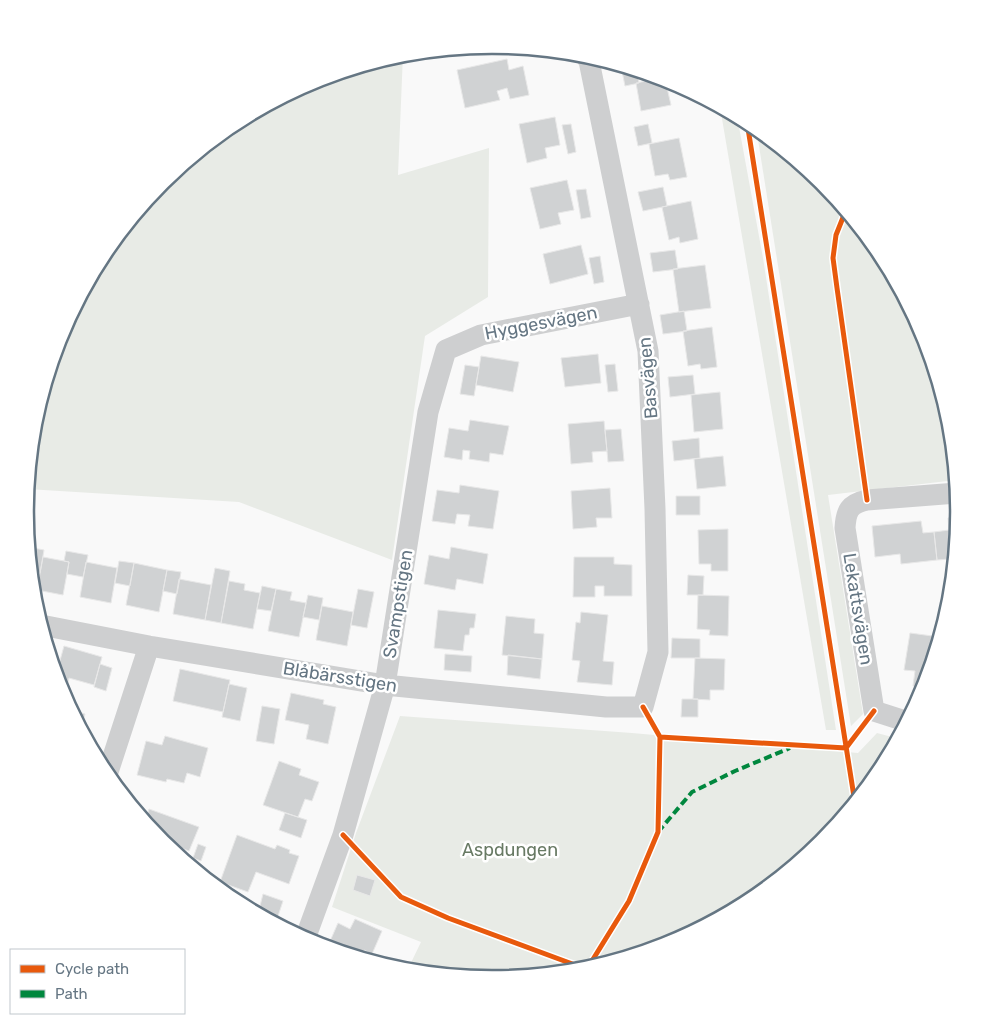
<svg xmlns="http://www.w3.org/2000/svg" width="984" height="1024" font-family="Rubik,sans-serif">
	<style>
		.green { fill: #e8ebe6 }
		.building { fill: #d0d2d3; stroke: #e8e8e8 }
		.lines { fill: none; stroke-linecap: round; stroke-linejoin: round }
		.street { stroke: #cecfd0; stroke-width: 21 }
		.quiet { stroke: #00873e; stroke-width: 4; stroke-dasharray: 8 4; stroke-linecap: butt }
		.cycleway-casing { stroke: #fff; stroke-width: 8 }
		.cycleway { stroke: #e8590c; stroke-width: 5 }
		.labels { text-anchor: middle; stroke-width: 5; stroke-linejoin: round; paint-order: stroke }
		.street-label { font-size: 18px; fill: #657683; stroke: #fff }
		.park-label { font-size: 18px; fill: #687a64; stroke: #fff }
		.rim { fill: none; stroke: #657683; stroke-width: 2.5 }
	</style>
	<rect width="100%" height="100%" fill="#f9f9f9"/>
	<!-- green -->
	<path class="green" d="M403 54 398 175 489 148 488 297 425 336 392 560 239 502 27 489 34 421 61 333 104 252 162 182 233 124 314 80Z
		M720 107 737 116 763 258 836 730H826Z
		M756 127 822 182 880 253 924 334 950 421 956 480 828 495 863 714 851 726Z
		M400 716 632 733 858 753 877 733 892 737 893 747 880 772 822 842 751 900 670 944 583 970 492 979 407 971 421 942 332 907 356 833Z"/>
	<!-- building -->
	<path class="building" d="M507 59 509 70 523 66 529 95 510 99 507 88 497 91 500 100 465 108 457 70Z
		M621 66 637 70 639 83 625 86Z
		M662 78 665 79 671 105 641 111 636 83Z
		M555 117 560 145 545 148 547 158 527 163 519 124Z
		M571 124 576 152 568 154 562 125Z
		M648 124 652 143 638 146 634 127Z
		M679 138 687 177 670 180 668 174 655 176 649 144Z
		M567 180 574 210 558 213 561 224 540 229 530 188Z
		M663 187 667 206 643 211 638 192Z
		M586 189 591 217 581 219 576 190Z
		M691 201 698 239 680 243 679 237 669 240 662 207Z
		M581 245 588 274 550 284 543 254Z
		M675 250 678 269 653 272 650 253Z
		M600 256 604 282 594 284 589 258Z
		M705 265 711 308 679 312 673 269Z
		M684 311 687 331 663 334 660 315Z
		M712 327 717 367 701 369 700 364 688 366 683 331Z
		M598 354 601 383 565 387 561 358Z
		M481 356 519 362 513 392 476 385Z
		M615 364 618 391 608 392 605 365Z
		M465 365 479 367 474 396 460 394Z
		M693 375 695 394 670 397 668 377Z
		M720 392 723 429 694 432 691 395Z
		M470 420 509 426 503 455 490 453 489 462 469 459 470 451 463 450 462 460 444 457 449 428 468 431Z
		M604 421 607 451 592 452 593 462 571 464 568 424Z
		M621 429 624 461 608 462 605 430Z
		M699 438 700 458 674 461 672 441Z
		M723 456 726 486 697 489 694 459Z
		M460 485 499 491 493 529 468 526 470 515 457 514 455 524 432 521 437 490 459 493Z
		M610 488 612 518H596L597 527 573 529 571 491Z
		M676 496H700V515H676Z
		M958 517 955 548 948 549 949 559 937 560 934 532 949 530 948 518Z
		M921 521 923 533 934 532 937 560 901 564 900 554 875 557 872 526Z
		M728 529V571H711V564H699L698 530Z
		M28 547 33 548 30 562Z
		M451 547 488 554 483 584 457 579 455 590 424 584 429 555 449 559Z
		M33 548 44 550 40 573 31 571 30 562Z
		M66 551 88 555 83 577 67 574 69 562 64 561Z
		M43 557 69 562 63 595 37 590Z
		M574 557H614V564L632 565V596H604V586H595V597H573Z
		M119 561 134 563 130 586 115 583Z
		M86 562 117 568 111 603 80 597Z
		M134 563 167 570 159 612 126 605Z
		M215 568 230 571 221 623 205 620Z
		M167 570 181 572 177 594 163 591Z
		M688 575 704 576 703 595H687Z
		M179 579 211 585 205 620 173 614Z
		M229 581 245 584 244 590 260 593 253 629 221 623Z
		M262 586 276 589 271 611 257 609Z
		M276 589 292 592 290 600 306 603 299 637 268 631Z
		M358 589 374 592 367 628 351 625Z
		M308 595 323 598 319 620 303 617Z
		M698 595 729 596 728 636 709 635 710 630 697 629Z
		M322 606 353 612 347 646 316 640Z
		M438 610 476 614 474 628H470L469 635H465L463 651 434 648Z
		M581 612 608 615 603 661 614 662 612 685 577 682 580 661 572 660 576 622 580 623Z
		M506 616 535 619 534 633 544 634 542 659 502 655Z
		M910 633 940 637 924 688 913 686 915 671 904 670Z
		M672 638 700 639V658H671Z
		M64 646 102 657 94 685 69 678 67 687 59 685 56 675Z
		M445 654 472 656 471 672 444 670Z
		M508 655 542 659 540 679 507 675Z
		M695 658 725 659 724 690H710V700L693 699Z
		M100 664 112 668 106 691 94 687Z
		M180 669 230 680 223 712 173 701Z
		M229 684 247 688 240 721 222 717Z
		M291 693 324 700 323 704 336 707 328 744 306 739 309 725 285 720Z
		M682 699H698V717H681Z
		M262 706 280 709 274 744 256 741Z
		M71 710 85 714 81 729Z
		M165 736 208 748 200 777 187 773 184 783 167 779 166 782 137 775 146 741 162 745Z
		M279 761 301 769 299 775 319 782 312 801 305 799 298 817 263 805Z
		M149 809 199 827 189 851 176 846 174 852 162 842 137 812 147 816Z
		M285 813 307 820 301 838 279 830Z
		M237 835 275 849 277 845 290 850 289 853 299 856 289 884 256 872 248 892 220 882Z
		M198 844 206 847 201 861 193 858Z
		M357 875 375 880 370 896 353 890Z
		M263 894 283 901 276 922 254 912 256 904 260 906Z
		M355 919 382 931 372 954 364 950 361 958 327 948 338 923 350 929Z"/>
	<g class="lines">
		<!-- street -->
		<path class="street" d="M41 625 149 646 385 685 606 707H643L658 652 655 509 648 351 589 61 584 54
			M907 721 902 720 874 711 845 528C846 511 849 504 867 500L957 493
			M107 775 149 646
			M305 939 343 835 385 685 428 412 446 350 481 335 639 304"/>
		<!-- quiet -->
		<path class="quiet" d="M658 832 692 792 735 771 790 748"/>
		<!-- cycleway casing -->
		<g class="cycleway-casing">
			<path id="cycleway" d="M747 122 855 803
				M846 210 836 235 833 258 837 288 867 500
				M643 707 660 737 846 748 874 711
				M343 835 401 897 448 918 586 969
				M587 969 629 901 658 832 660 737"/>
		</g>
		<!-- cycleway -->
		<use href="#cycleway" class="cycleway"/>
	</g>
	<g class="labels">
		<!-- street labels -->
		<g class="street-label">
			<text transform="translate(541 323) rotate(-11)" y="6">Hyggesvägen</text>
			<text transform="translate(648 378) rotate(-95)" y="6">Basvägen</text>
			<text transform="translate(398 604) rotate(-81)" y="6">Svampstigen</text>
			<text transform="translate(858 609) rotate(81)" y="6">Lekattsvägen</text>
			<text transform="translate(340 677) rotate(9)" y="6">Blåbärsstigen</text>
		</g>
		<!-- park labels -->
		<g class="park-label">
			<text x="510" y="856">Aspdungen</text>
		</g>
	</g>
	<!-- crop -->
	<path d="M0 0H984V1024H0ZM34 512a458 458 0 1 1 916 0a458 458 0 1 1-916 0Z" fill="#fff" fill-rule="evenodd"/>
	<path class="rim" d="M34 512a458 458 0 1 1 916 0a458 458 0 1 1-916 0Z"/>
	<!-- legend -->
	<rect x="10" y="949" width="175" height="65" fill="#ffffff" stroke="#c1c8cd"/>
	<rect x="20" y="965" width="25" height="8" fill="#e8590c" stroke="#c1c8cd"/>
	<text x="55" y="974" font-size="15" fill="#657683">Cycle path</text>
	<rect x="20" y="990" width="25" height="8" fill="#00873e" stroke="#c1c8cd"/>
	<text x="55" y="999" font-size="15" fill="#657683">Path</text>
</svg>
